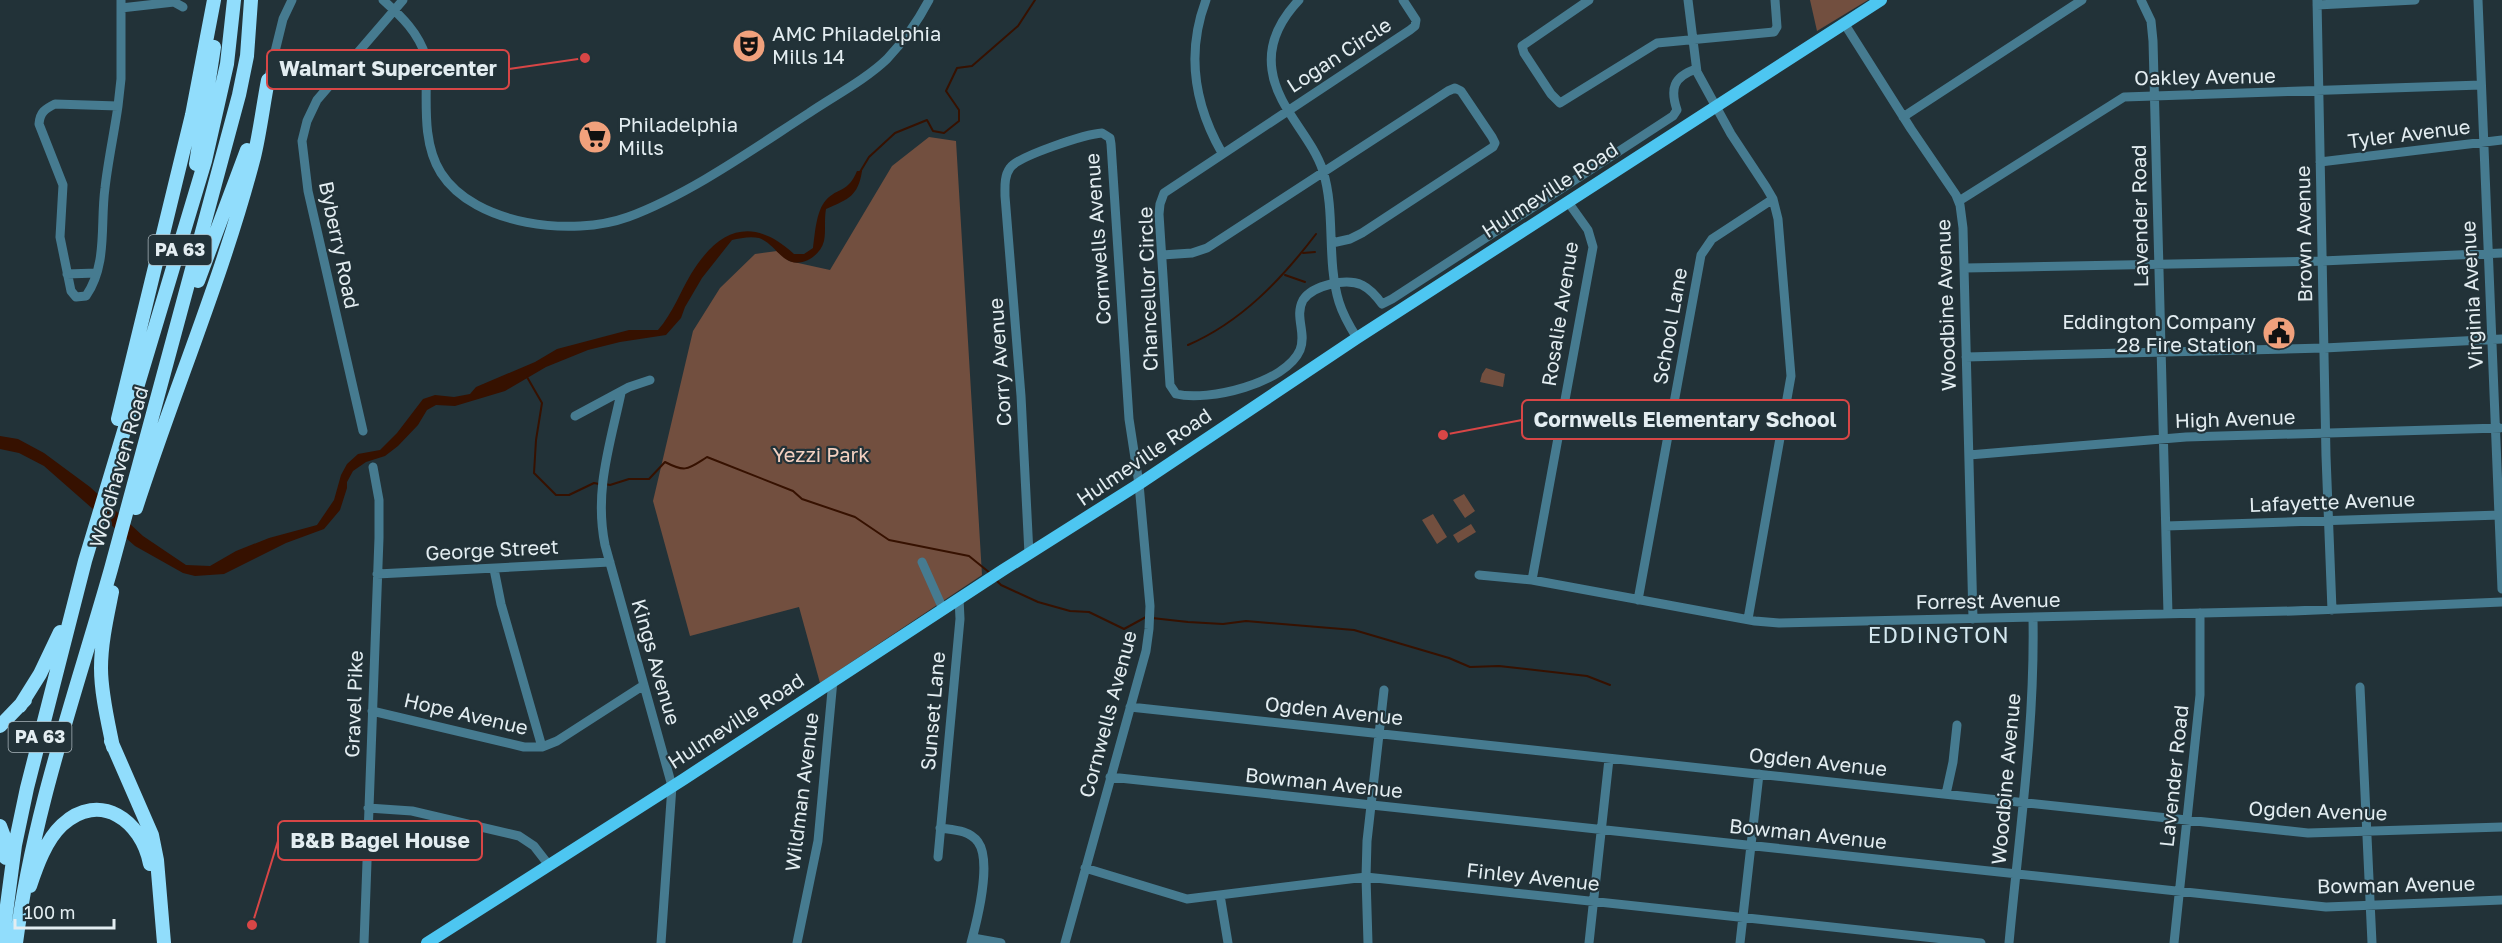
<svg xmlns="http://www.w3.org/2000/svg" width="2502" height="943" font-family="'Golos Text',sans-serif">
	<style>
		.green { fill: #724f3f }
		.water { fill: #361100 }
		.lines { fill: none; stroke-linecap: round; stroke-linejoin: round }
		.stream { stroke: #361100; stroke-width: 2 }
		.minor { stroke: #467b90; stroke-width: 9 }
		.major { stroke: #4dc6f1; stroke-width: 12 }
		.highway { stroke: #91ddfc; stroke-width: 14 }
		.labels { text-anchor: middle; stroke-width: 4.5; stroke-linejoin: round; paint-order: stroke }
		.shield { fill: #223238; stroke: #a9b5ba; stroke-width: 1.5 }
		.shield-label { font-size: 18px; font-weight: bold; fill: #e3edf1 }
		.poi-label { font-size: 20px; fill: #e3edf1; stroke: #223238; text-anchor: start }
		.street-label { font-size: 20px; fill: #e3edf1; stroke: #223238 }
		.park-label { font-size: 20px; fill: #f4d1c1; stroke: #223238 }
		.quarter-label { font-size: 22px; letter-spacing: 1.5px; fill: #d3e7ef; stroke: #223238 }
		.leader { fill: none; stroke: #d84646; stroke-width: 2 }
		.callout-dot { fill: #d84646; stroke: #223238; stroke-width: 2 }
		.callout { fill: #223238; stroke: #d84646; stroke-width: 2 }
		.callout-label { font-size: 21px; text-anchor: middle; font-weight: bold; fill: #e3edf1 }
	</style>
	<rect width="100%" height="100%" fill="#223238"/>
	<!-- green -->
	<path class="green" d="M1810 0H1868L1817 31Z
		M929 137 956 141 982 575 820 683 799 607 690 636 653 501 693 331 720 288 755 254 777 251 789 261 830 270 892 166Z
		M1486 368 1505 374 1503 387 1480 382 1482 374Z
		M1464 494 1475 511 1465 518 1453 500Z
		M1433 514 1447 537 1437 544 1422 520Z
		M1471 524 1476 532 1458 543 1453 535Z"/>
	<!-- water -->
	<path class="water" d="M857 171H862C858 196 849 199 826 209 824 220 826 231 824 241 820 257 799 270 784 258 776 252 770 242 759 238 751 236 740 238 732 240L702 278 685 307 681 318 666 335 620 342 588 350 546 367 505 391 455 406 436 405 427 410 418 425 398 446 385 456 366 462 353 471 347 482V488L340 510 324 529 286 543 224 574 195 576 183 573 135 546 44 466 19 453 0 449V436L18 439 44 453 90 487 143 536 186 565 210 566 236 551 269 538 317 525 334 500 341 475 347 464 358 454 380 450 397 433 423 399 435 395 454 397 470 394 476 387 535 362 557 349 629 330H658C673 313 680 292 691 274 719 228 753 216 794 254H804L813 248C815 234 816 211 826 200 838 187 848 193 857 171Z"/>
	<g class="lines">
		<!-- stream -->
		<path class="stream" d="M860 172 869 157 895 133 927 120 933 131 944 133 959 121V110L946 91 957 68 972 66 1018 26 1035 0
			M1303 253 1315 252
			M1285 275 1305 282
			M1188 345C1241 322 1281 280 1316 234
			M527 377 542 403 536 440 534 473 556 495H569L594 483 599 484
			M605 484 610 485 629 479H649L665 462C686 473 688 469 707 457L793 491 802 499 855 517 889 540 969 556 990 573
			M996 580 1001 585 1038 602 1070 611 1089 612 1124 629 1146 617
			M1152 618 1188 622 1223 624 1246 621 1354 630 1449 658 1470 667 1499 666 1587 676 1610 685"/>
		<!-- minor -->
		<path class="minor" d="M383 0C402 17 418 32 426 57 428 94 420 140 441 173 475 226 573 237 628 217 690 194 753 149 809 113 834 96 865 80 887 59 903 42 918 21 929 0
			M1206 0C1186 53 1194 104 1222 153
			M1299 0C1281 19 1268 43 1272 70 1277 108 1311 135 1323 171 1336 213 1326 259 1339 302 1343 315 1350 327 1357 338
			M1403 0 1416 20 1415 26 1410 30 1164 193 1160 204 1159 214 1170 385 1176 394C1208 402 1286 383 1300 350 1307 333 1294 317 1303 300 1313 285 1346 278 1362 285 1370 289 1377 297 1382 304L1392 299 1673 116 1677 110C1670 89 1673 77 1696 69
			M1589 0 1522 46 1524 53 1551 94 1560 103 1657 43 1774 32 1777 27 1775 0
			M1688 0 1697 72 1731 134 1766 187 1773 199 1778 219 1791 376 1748 619
			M2141 0 2151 21 2153 41 2168 614
			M2317 0 2326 456 2332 610
			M2478 0 2502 589
			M2317 5 2415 0
			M121 8 174 2 183 7
			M1844 23 1911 129 1956 195 1960 205 1963 228 1973 619
			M268 80 283 19 292 0
			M55 104 118 106C114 134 108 161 105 188 100 224 108 264 86 296L76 297 71 291 60 237 63 185 39 124C40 112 45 109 55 104Z
			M118 106 121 79V0
			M1903 117 2082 0
			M2320 162 2502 140
			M1959 201 2124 97 2481 85
			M1162 255 1192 253 1207 248 1448 91 1455 88 1461 91 1492 137 1495 143 1493 147 1362 233 1350 239 1332 243
			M1965 268 2322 261 2502 253
			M67 274 96 273
			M1966 357 2324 348 2502 339
			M621 393C610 445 594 491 605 545L672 786 661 943
			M575 416 629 387 650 380
			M363 431 308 191 302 141 307 121 317 100 403 0
			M1969 455 2186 437 2500 428
			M2166 526 2500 515
			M1029 554 1021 396 1005 196C1005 187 1004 176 1010 168 1018 156 1086 134 1102 133L1110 138 1111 144 1129 419 1139 484 1150 606 1149 629 1146 651 1065 943
			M922 562 943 609
			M494 569 501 604 542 747
			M377 574 610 562
			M1479 575 1532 580 1755 621 1779 623 2293 611 2502 602
			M1532 580 1593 247 1588 230 1568 202
			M1638 600 1701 255 1712 239 1773 199
			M2360 687 2372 943
			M1130 707 2308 833 2502 827
			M372 711 524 747H542L557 741 644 685
			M1110 777 2326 907 2502 900
			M1946 794 1953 762 1957 725
			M368 808 412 811 519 836 534 846 548 864
			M940 828C954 830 969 830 978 842 992 861 977 921 971 943
			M938 857 960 619 959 598
			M1085 868 1187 899 1366 877 1981 943
			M1220 895 1228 943
			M973 938 1001 943
			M364 943 379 538V500L373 467
			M797 943 818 841 833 680
			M1368 943 1366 877 1367 841 1384 690
			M1589 943 1609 759
			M1740 943 1759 774
			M2009 943C2019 834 2035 727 2033 618
			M2174 943 2200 695V613"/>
		<!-- major -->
		<path class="major" d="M427 943 684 779 1003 570 1139 484 1357 338 1881 0"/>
		<!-- highway -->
		<path class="highway" d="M196 164 214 47
			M198 281 247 150
			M118 419 192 115 214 0
			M136 508C174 390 223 276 254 157 260 132 263 106 268 80
			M112 592C107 617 101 643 101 668 101 694 108 722 113 747
			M20 706 40 674 60 632
			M0 726 25 700
			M111 741 152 835 157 860 164 943
			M0 826 6 842V858
			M30 886C37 865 46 840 62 825 100 790 142 821 150 864
			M2 943 15 845 27 788 85 561 205 161 227 64 234 0
			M16 943C33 811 75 696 111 569 155 411 197 253 239 95L247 56 251 0"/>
	</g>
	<!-- icons -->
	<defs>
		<g id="theatre-disc" transform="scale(1.725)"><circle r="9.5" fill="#f1a17c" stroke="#223238"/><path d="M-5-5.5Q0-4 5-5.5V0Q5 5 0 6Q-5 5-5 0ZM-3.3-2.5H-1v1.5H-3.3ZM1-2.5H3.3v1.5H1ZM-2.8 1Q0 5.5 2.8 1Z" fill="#111"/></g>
		<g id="supermarket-disc" transform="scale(1.725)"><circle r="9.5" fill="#f1a17c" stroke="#223238"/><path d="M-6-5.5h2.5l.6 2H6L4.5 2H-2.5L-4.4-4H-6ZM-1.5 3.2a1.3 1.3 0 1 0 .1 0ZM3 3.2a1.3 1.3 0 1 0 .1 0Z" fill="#111"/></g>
		<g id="civic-disc" transform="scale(1.725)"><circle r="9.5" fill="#f1a17c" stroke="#223238"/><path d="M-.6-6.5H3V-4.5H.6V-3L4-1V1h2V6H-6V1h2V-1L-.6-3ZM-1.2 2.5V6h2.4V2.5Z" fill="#111"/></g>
	</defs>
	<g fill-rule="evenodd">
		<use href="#theatre-disc" x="749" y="46"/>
		<use href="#supermarket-disc" x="595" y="137"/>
		<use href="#civic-disc" x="2279" y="333"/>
	</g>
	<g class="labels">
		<!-- shield labels -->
		<g class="shield">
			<rect x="148.5" y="235" width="63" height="30" rx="4.5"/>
			<rect x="8.5" y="722" width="63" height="30" rx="4.5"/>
		</g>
		<g class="shield-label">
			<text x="180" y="256">PA 63</text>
			<text x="40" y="743">PA 63</text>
		</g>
		<!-- poi labels -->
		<g class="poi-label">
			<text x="772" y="41">AMC Philadelphia<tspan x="772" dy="23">Mills 14</tspan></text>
			<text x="618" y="132">Philadelphia<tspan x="618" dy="23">Mills</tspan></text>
			<text x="2256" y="329" text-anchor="end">Eddington Company<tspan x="2256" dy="23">28 Fire Station</tspan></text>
		</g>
		<!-- street labels -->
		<g class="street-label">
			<text transform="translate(1339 55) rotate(-33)" y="7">Logan Circle</text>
			<text transform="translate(2205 77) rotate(-1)" y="7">Oakley Avenue</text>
			<text transform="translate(2409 134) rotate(-7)" y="7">Tyler Avenue</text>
			<text transform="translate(1550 190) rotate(-33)" y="7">Hulmeville Road</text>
			<text transform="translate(2140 216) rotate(-91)" y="7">Lavender Road</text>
			<text transform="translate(2304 234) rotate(-91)" y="7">Brown Avenue</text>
			<text transform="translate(1098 239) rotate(-94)" y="7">Cornwells Avenue</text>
			<text transform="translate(339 245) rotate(78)" y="7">Byberry Road</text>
			<text transform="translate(1148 289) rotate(-92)" y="7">Chancellor Circle</text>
			<text transform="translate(2472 295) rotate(-93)" y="7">Virginia Avenue</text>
			<text transform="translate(1946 305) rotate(-92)" y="7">Woodbine Avenue</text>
			<text transform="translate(1560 314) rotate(-81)" y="7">Rosalie Avenue</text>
			<text transform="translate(1670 326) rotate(-80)" y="7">School Lane</text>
			<text transform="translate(1000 362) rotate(-94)" y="7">Corry Avenue</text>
			<text transform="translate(2235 419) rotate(-2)" y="7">High Avenue</text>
			<text transform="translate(1144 457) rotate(-34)" y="7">Hulmeville Road</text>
			<text transform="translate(119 467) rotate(-74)" y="7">Woodhaven Road</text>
			<text transform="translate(2332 502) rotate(-2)" y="7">Lafayette Avenue</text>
			<text transform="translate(492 550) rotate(-3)" y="7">George Street</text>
			<text transform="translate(1988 601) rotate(-1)" y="7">Forrest Avenue</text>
			<text transform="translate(656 662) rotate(74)" y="7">Kings Avenue</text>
			<text transform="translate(354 704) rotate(-88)" y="7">Gravel Pike</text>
			<text transform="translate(933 711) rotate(-85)" y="7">Sunset Lane</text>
			<text transform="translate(1334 711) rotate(6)" y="7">Ogden Avenue</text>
			<text transform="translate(466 714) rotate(13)" y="7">Hope Avenue</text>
			<text transform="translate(1108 714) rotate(-75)" y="7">Cornwells Avenue</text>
			<text transform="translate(736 721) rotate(-33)" y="7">Hulmeville Road</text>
			<text transform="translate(1818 762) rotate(6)" y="7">Ogden Avenue</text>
			<text transform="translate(2174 776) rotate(-84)" y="7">Lavender Road</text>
			<text transform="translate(2006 779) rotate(-85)" y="7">Woodbine Avenue</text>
			<text transform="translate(1324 783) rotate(6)" y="7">Bowman Avenue</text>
			<text transform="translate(802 792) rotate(-83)" y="7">Wildman Avenue</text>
			<text transform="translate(2318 811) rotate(2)" y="7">Ogden Avenue</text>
			<text transform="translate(1808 834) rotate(6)" y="7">Bowman Avenue</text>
			<text transform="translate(1533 877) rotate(6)" y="7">Finley Avenue</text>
			<text transform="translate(2396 885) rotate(-1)" y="7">Bowman Avenue</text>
		</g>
		<!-- park labels -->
		<g class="park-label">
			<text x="821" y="462">Yezzi Park</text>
		</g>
		<!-- quarter labels -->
		<g class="quarter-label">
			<text x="1939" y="643">EDDINGTON</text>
		</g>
	</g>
	<!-- callouts -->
	<path class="leader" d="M585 58L509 69M1443 435L1522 420M252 925L278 841"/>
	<g class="callout-dot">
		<circle cx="585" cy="58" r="6"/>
		<circle cx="1443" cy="435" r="6"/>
		<circle cx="252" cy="925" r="6"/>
	</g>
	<g class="callout">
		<rect x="267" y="50" width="242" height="39" rx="6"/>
		<rect x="1522" y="400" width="327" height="39" rx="6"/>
		<rect x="278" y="821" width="204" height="39" rx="6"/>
	</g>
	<g class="callout-label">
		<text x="388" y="76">Walmart Supercenter</text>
		<text x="1685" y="427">Cornwells Elementary School</text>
		<text x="380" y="848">B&amp;B Bagel House</text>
	</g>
	<!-- scale -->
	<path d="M15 919v9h99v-9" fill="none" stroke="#e3edf1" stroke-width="3"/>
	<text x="24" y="919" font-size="18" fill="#e3edf1" stroke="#223238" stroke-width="4.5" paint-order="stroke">100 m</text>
</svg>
